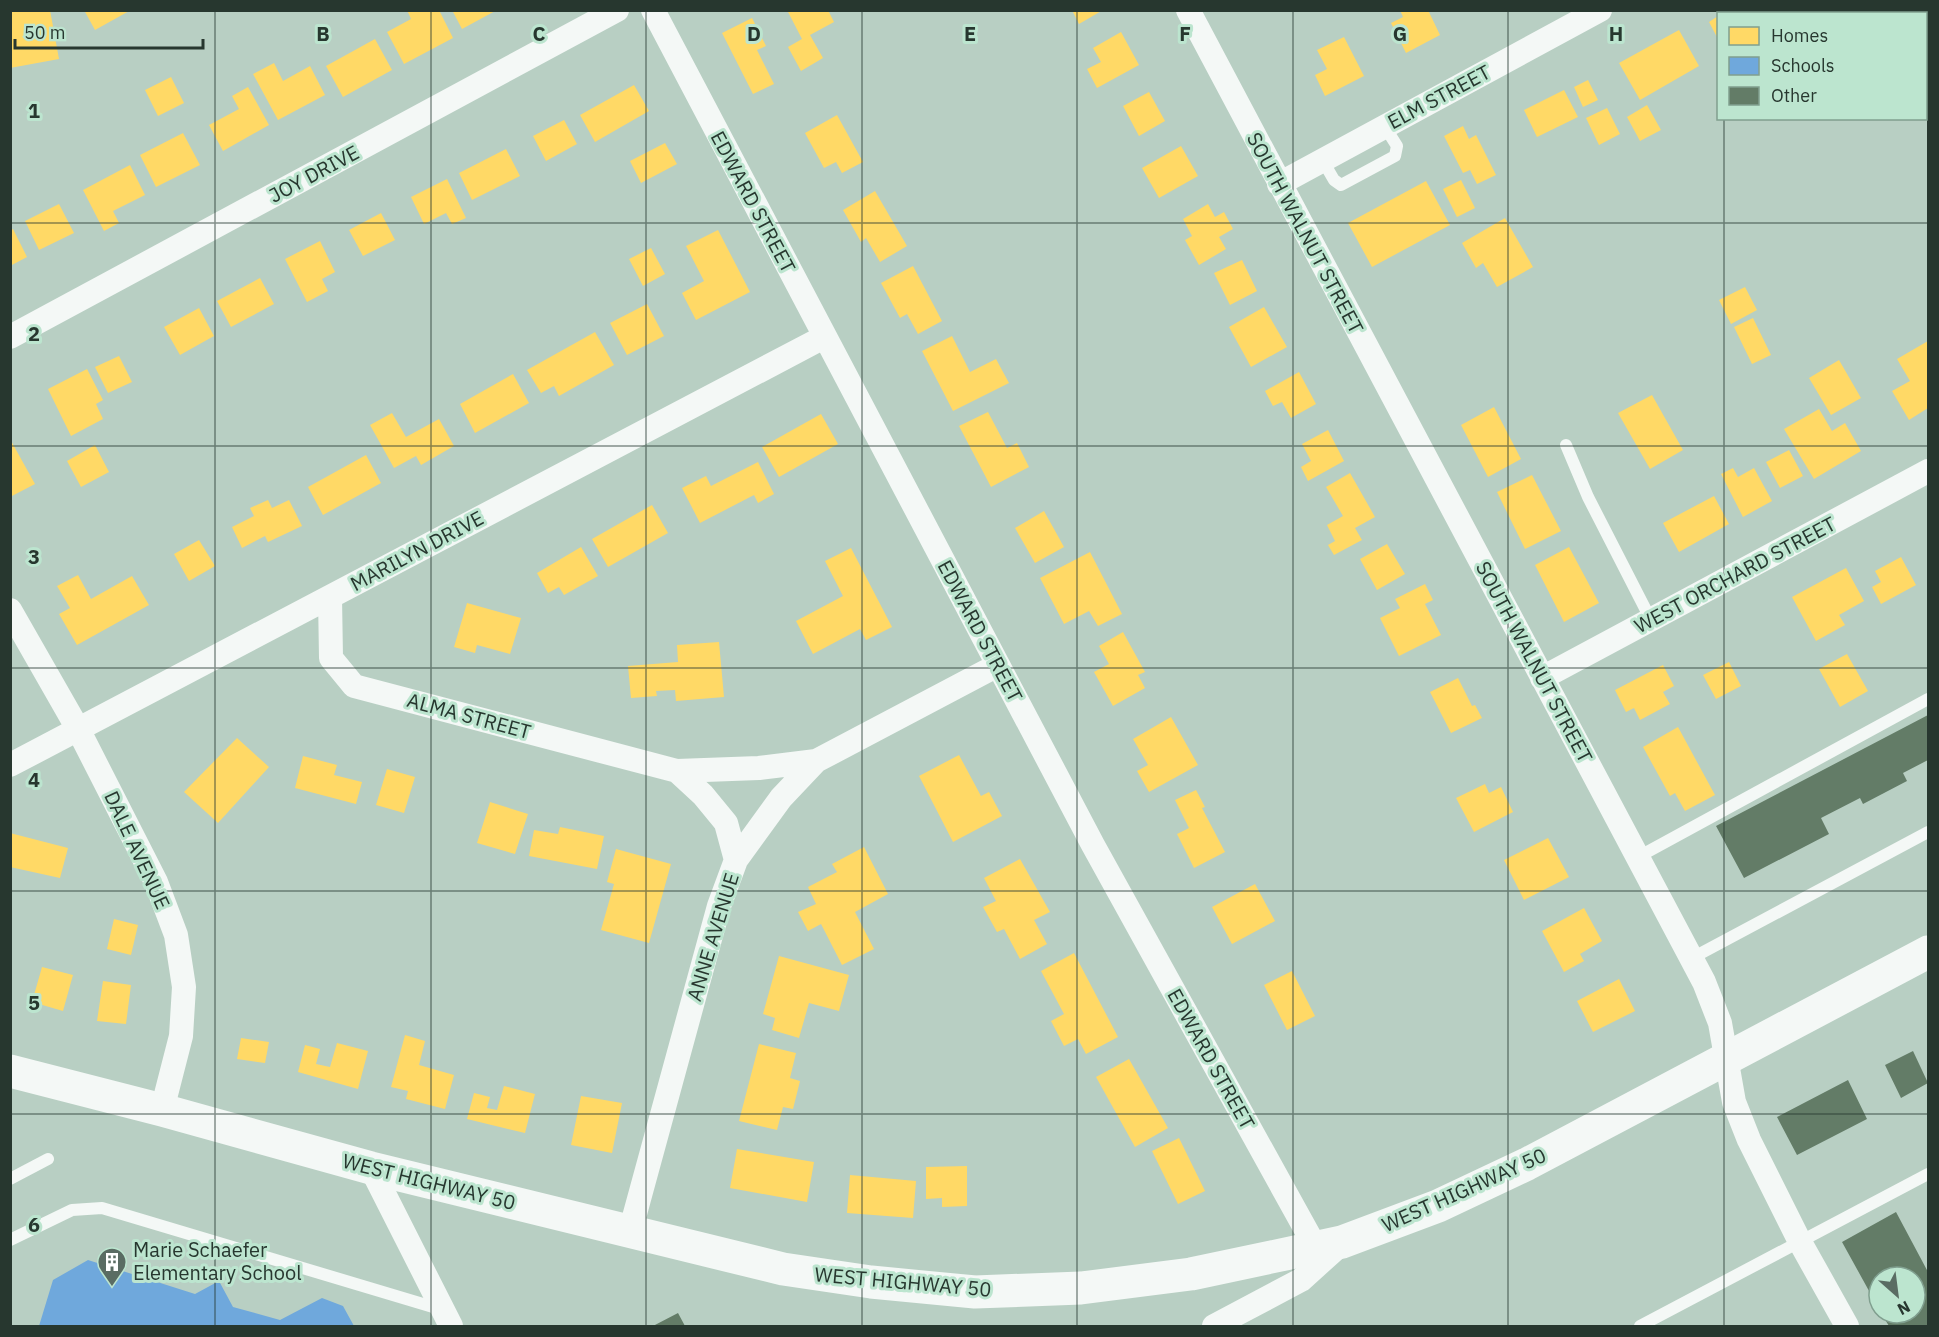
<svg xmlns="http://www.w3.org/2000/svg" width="1939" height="1337" font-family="'IBM Plex Sans',sans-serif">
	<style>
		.homes { fill: #ffd966 }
		.schools { fill: #6fa8dc }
		.building { fill: #637c67 }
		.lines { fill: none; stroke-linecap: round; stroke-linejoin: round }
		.lane { stroke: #f4f8f6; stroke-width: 12 }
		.street { stroke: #f4f8f6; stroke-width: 24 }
		.secondary { stroke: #f4f8f6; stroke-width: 33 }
		.grid { fill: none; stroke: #27372f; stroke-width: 1.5; stroke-opacity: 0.55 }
		.labels { text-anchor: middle; stroke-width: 6; stroke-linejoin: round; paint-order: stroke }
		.street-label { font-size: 20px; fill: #27372f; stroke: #bce5cf }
		.poi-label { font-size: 20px; fill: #27372f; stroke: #bce5cf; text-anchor: start }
		.grid-label { font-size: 20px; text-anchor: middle; font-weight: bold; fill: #27372f; stroke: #bce5cf; stroke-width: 6; stroke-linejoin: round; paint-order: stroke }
	</style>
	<rect width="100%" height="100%" fill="#b8cfc3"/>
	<!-- homes -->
	<path class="homes" d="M10 10H50L59 59 10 68Z
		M84 10H131L95 30Z
		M407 10H439L453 38 404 64 387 32 411 19Z
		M452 10H497L462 29Z
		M787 10H828L834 22 810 35 823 58 801 71 788 47 802 39Z
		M1072 10H1103L1079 24Z
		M1400 10H1428L1440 35 1406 53 1391 23 1403 17Z
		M1718 16V39L1709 22Z
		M752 18 766 46 757 50 774 84 753 94 722 33Z
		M1679 30 1699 66 1640 100 1619 63Z
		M1121 32 1139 65 1097 88 1087 69 1101 62 1093 48Z
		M1344 37 1364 76 1325 96 1315 75 1327 69 1317 50Z
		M375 39 392 70 343 97 326 66Z
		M274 63 283 81 310 66 325 95 278 120 253 74Z
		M171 77 184 103 158 116 145 90Z
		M1588 80 1598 100 1583 107 1574 87Z
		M634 85 649 111 595 142 580 115Z
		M248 87 269 125 223 151 209 125 239 109 232 96Z
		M1564 90 1578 117 1537 137 1524 110Z
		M1149 92 1165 121 1139 136 1123 106Z
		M1647 105 1661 130 1640 141 1627 117Z
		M1607 108 1620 134 1599 145 1586 118Z
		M837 115 863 162 842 173 836 162 824 168 805 133Z
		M564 120 577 144 546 161 533 136Z
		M1463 126 1469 139 1476 135 1496 175 1477 184 1470 170 1463 173 1444 136Z
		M183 133 200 165 156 187 140 155Z
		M665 143 677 164 641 183 630 161Z
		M1181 146 1198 176 1159 198 1142 168Z
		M506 149 520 176 472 200 459 173Z
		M130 165 145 195 113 211 119 223 104 231 83 190Z
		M447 179 466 218 452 224 446 213 424 224 411 197Z
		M1461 180 1475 208 1457 217 1443 189Z
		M1426 181 1450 225 1372 267 1348 223Z
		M875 191 907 246 880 262 866 238 861 242 843 210Z
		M59 204 74 233 39 250 25 221Z
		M1208 204 1215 217 1224 212 1233 229 1219 237 1226 249 1199 265 1185 240 1192 236 1183 219Z
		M381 213 395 240 363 256 349 230Z
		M1505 218 1533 267 1497 287 1483 263 1476 268 1462 243Z
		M13 229 27 257 10 266V231Z
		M718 230 750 292 696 320 682 293 704 281 686 246Z
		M320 241 335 272 322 279 328 291 307 302 285 259Z
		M651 248 665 274 643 286 629 259Z
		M1242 260 1257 291 1230 305 1214 273Z
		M913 266 942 321 918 334 907 314 900 318 881 283Z
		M260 278 274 304 231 327 217 301Z
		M1745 287 1757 310 1731 324 1719 300Z
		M647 304 664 336 627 355 610 323Z
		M1264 307 1287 347 1251 367 1229 327Z
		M199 308 214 336 180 355 164 327Z
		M1753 318 1771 355 1752 364 1734 327Z
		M595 332 614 365 559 396 554 386 541 393 527 370Z
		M952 336 970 372 996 359 1009 383 953 411 922 351Z
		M1928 341V408L1909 420 1892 391 1910 381 1897 359Z
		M119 356 132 382 108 393 95 367Z
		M1839 360 1861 398 1831 415 1809 378Z
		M87 369 103 400 96 404 103 419 71 436 48 389Z
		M1299 372 1316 404 1291 418 1282 402 1273 406 1265 391Z
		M513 374 529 403 475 433 460 404Z
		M1652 395 1683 450 1650 469 1618 413Z
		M1494 407 1521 459 1488 477 1461 425Z
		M1819 409 1832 431 1845 423 1861 451 1814 479 1784 429Z
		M988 412 1007 448 1017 443 1029 467 991 487 959 426Z
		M392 413 406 437 439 419 454 446 421 465 416 456 394 468 370 425Z
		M821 414 838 444 779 477 762 447Z
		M1328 430 1344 461 1308 481 1301 467 1311 461 1302 444Z
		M10 439 35 484 10 497Z
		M95 445 109 472 81 487 67 461Z
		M1789 450 1803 476 1780 488 1766 462Z
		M366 455 381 483 323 515 308 487Z
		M758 462 774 494 758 503 754 495 700 523 682 488 706 476 711 486Z
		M1733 468 1738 477 1754 468 1772 501 1743 517 1721 474Z
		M1350 473 1375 517 1355 528 1362 540 1334 555 1328 545 1335 541 1327 525 1343 516 1326 487Z
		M1532 475 1561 531 1525 549 1497 492Z
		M1714 496 1729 524 1679 552 1663 523Z
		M268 500 272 508 289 500 302 526 268 542 265 536 242 548 232 527 254 516 250 508Z
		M652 505 668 533 608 567 592 539Z
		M1044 511 1064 547 1035 563 1015 528Z
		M199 540 215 566 189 581 174 554Z
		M1387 544 1405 574 1377 590 1360 559Z
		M581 547 598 576 564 595 559 587 548 593 537 573Z
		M1569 547 1599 603 1564 622 1535 565Z
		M851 548 892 627 866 640 860 629 813 654 796 621 843 596 825 561Z
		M1090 552 1122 614 1098 626 1089 611 1064 624 1040 578Z
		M1901 557 1916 585 1881 604 1872 587 1881 582 1875 571Z
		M1846 568 1864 601 1839 615 1845 625 1816 641 1792 597Z
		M78 575 91 599 132 576 149 605 77 645 59 614 70 608 57 586Z
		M1425 584 1433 600 1425 604 1441 635 1399 656 1380 618 1400 608 1395 599Z
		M467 603 521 618 510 654 477 645 475 653 454 647Z
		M1123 632 1145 672 1138 675 1145 688 1113 706 1094 672 1109 664 1099 646Z
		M719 642 724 697 676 701 675 690 656 691 657 696 631 698 628 666 678 662 677 645Z
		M1847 654 1868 691 1840 707 1819 669Z
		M1729 662 1741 686 1716 699 1703 675Z
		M1663 665 1674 686 1663 692 1670 704 1640 720 1634 708 1626 712 1615 690Z
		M1458 678 1472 706 1475 705 1482 718 1451 733 1430 692Z
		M1171 717 1198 765 1149 792 1137 771 1148 765 1133 739Z
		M1678 727 1715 795 1685 811 1675 793 1670 796 1643 747Z
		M237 738 269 767 218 823 184 792Z
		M959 755 981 796 989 792 1002 816 953 842 919 776Z
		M303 756 337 765 334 775 362 782 356 804 295 788Z
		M387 769 415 777 404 813 376 805Z
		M1485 784 1489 793 1501 787 1513 812 1474 832 1456 798Z
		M1196 790 1205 807 1202 808 1225 852 1194 868 1177 834 1189 828 1175 800Z
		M490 802 528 814 515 854 477 843Z
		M560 827 604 836 597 869 529 856 534 830 558 834Z
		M10 833 68 848 60 878 10 867Z
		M1548 838 1569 877 1524 900 1504 860Z
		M864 847 888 894 855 912 874 949 842 965 821 924 808 931 798 912 816 904 808 887 837 872 832 864Z
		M616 849 671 864 649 943 601 930 614 884 607 882Z
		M1020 859 1050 912 1034 920 1047 944 1020 959 1004 929 997 932 983 907 996 901 984 878Z
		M1255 884 1275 921 1232 944 1212 907Z
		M1584 908 1602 941 1580 954 1584 961 1564 972 1542 931Z
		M114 919 138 925 131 955 107 949Z
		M1074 953 1118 1037 1086 1054 1078 1039 1064 1046 1051 1021 1064 1014 1041 971Z
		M779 956 849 975 839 1011 809 1003 799 1038 772 1030 775 1018 763 1014Z
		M42 967 73 975 63 1011 32 1002Z
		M1292 971 1315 1016 1287 1030 1264 985Z
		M1619 979 1635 1011 1593 1032 1577 1001Z
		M103 981 131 985 126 1024 97 1021Z
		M405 1035 425 1041 419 1065 454 1075 445 1109 406 1099 408 1091 391 1087Z
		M241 1038 269 1042 265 1063 237 1059Z
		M337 1043 368 1051 358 1089 298 1072 305 1045 320 1049 316 1064 330 1067Z
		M759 1044 796 1053 790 1078 800 1081 793 1109 783 1107 777 1130 739 1121Z
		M1129 1059 1168 1128 1135 1147 1096 1077Z
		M504 1086 535 1094 525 1133 467 1119 474 1093 490 1097 487 1108 497 1110Z
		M581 1096 622 1103 612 1153 571 1145Z
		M1179 1138 1205 1191 1178 1204 1152 1151Z
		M737 1149 814 1162 807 1202 730 1188Z
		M967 1166V1206L942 1207V1198L926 1199V1167Z
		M850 1175 916 1181 913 1218 847 1213Z"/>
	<!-- schools -->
	<path class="schools" d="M88 1260 195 1294 219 1281 233 1307 280 1320 322 1298 343 1306 354 1326H39L53 1280Z"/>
	<!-- building -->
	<path class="building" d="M1928 715V760L1903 773 1907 781 1863 804 1860 798 1821 818 1829 834 1744 878 1716 826Z
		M1913 1051 1928 1083 1901 1098 1885 1065Z
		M1848 1080 1867 1119 1797 1155 1777 1117Z
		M1896 1212 1928 1272V1326H1889L1881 1313H1915V1277H1879V1309L1842 1242Z
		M678 1313 685 1326H653Z"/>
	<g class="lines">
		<!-- lane -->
		<path class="lane" d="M1323 161 1334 180 1341 185 1395 156 1397 146 1385 127
			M1566 445 1588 497 1651 620
			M1638 857 1928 699
			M1692 958 1928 832
			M10 1179 48 1159
			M10 1240 72 1210 102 1208 443 1310
			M1640 1326 1928 1174"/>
		<!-- street -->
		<path class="street" d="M653 10 1093 845 1316 1248
			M1188 10 1704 982 1720 1023 1734 1102 1749 1140 1800 1242 1847 1326
			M1279 184 1600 10
			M10 337 617 10
			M330 597 331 658 354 686 677 771 759 768 816 761
			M10 610 78 729 156 882 176 935 184 987 181 1036 162 1110
			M1542 678 1928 471
			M10 765 824 337
			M677 771 703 795 726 823 736 860
			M371 1168 451 1326
			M630 1232 719 906 736 860 781 798 816 761 998 665
			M1214 1326 1301 1280 1342 1243"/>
		<!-- secondary -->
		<path class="secondary" d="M10 1071 162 1110 371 1168 783 1269 871 1282 975 1292 1081 1288 1191 1274 1342 1242 1438 1206 1527 1164 1928 952"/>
	</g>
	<!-- grid -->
	<path class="grid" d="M215 10V1326M431 10V1326M646 10V1326M862 10V1326M1077 10V1326M1293 10V1326M1508 10V1326M1724 10V14M1724 118V1326M10 223H1928M10 446H1928M10 668H1928M10 891H1928M10 1114H1928"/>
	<!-- icons -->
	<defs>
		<g id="building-pin" transform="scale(1.5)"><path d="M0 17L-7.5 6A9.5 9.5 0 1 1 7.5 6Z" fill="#5a6c63" stroke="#bce5cf"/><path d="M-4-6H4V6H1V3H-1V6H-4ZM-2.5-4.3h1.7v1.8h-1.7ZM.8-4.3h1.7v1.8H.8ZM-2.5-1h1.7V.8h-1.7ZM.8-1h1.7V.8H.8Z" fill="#fff"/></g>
	</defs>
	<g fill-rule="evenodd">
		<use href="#building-pin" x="112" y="1262"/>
	</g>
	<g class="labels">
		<!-- street labels -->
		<g class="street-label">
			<text transform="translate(1439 97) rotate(-28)" y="7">ELM STREET</text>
			<text transform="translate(314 174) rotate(-28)" y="7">JOY DRIVE</text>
			<text transform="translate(753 202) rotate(62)" y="7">EDWARD STREET</text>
			<text transform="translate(1305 233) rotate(62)" y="7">SOUTH WALNUT STREET</text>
			<text transform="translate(417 551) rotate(-28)" y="7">MARILYN DRIVE</text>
			<text transform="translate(1735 575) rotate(-28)" y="7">WEST ORCHARD STREET</text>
			<text transform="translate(980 631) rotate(62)" y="7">EDWARD STREET</text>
			<text transform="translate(1534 662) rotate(62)" y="7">SOUTH WALNUT STREET</text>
			<text transform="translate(469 716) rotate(15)" y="7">ALMA STREET</text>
			<text transform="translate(137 850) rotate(65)" y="7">DALE AVENUE</text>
			<text transform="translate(713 937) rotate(-73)" y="7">ANNE AVENUE</text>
			<text transform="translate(1211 1059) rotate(61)" y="7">EDWARD STREET</text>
			<text transform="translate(429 1182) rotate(14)" y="7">WEST HIGHWAY 50</text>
			<text transform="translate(1464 1190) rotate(-24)" y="7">WEST HIGHWAY 50</text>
			<text transform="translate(903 1282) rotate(5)" y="7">WEST HIGHWAY 50</text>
		</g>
		<!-- poi labels -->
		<g class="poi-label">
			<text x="133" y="1257">Marie Schaefer<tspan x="133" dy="23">Elementary School</tspan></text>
		</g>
	</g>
	<g class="grid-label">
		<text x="323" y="41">B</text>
		<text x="539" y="41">C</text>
		<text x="754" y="41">D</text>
		<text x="970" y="41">E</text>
		<text x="1185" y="41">F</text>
		<text x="1400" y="41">G</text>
		<text x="1616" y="41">H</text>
		<text x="34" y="118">1</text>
		<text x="34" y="341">2</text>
		<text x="34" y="564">3</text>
		<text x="34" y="787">4</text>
		<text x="34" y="1010">5</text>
		<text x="34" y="1232">6</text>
	</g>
	<!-- border -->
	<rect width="1939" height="1337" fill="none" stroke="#27372f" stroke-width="24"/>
	<!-- legend -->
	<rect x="1717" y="12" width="210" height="108" fill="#bce5cf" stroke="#809f8f" stroke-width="1.5"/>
	<rect x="1729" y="27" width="30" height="18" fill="#ffd966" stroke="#809f8f" stroke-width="1.5"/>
	<text x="1771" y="42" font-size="18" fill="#27372f">Homes</text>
	<rect x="1729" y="57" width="30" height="18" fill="#6fa8dc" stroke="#809f8f" stroke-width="1.5"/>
	<text x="1771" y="72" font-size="18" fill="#27372f">Schools</text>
	<rect x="1729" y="87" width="30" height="18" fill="#637c67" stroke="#809f8f" stroke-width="1.5"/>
	<text x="1771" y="102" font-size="18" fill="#27372f">Other</text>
	<!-- north arrow -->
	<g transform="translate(1897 1295) rotate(152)"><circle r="28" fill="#bce5cf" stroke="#809f8f" stroke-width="1.5"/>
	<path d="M0-4.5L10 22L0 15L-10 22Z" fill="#5a6c63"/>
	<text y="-9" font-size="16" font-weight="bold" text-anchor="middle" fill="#27372f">N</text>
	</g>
	<!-- scale -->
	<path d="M15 39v9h188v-9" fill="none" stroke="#27372f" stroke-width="3"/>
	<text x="24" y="39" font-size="18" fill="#27372f" stroke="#bce5cf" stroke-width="4.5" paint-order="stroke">50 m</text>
</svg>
